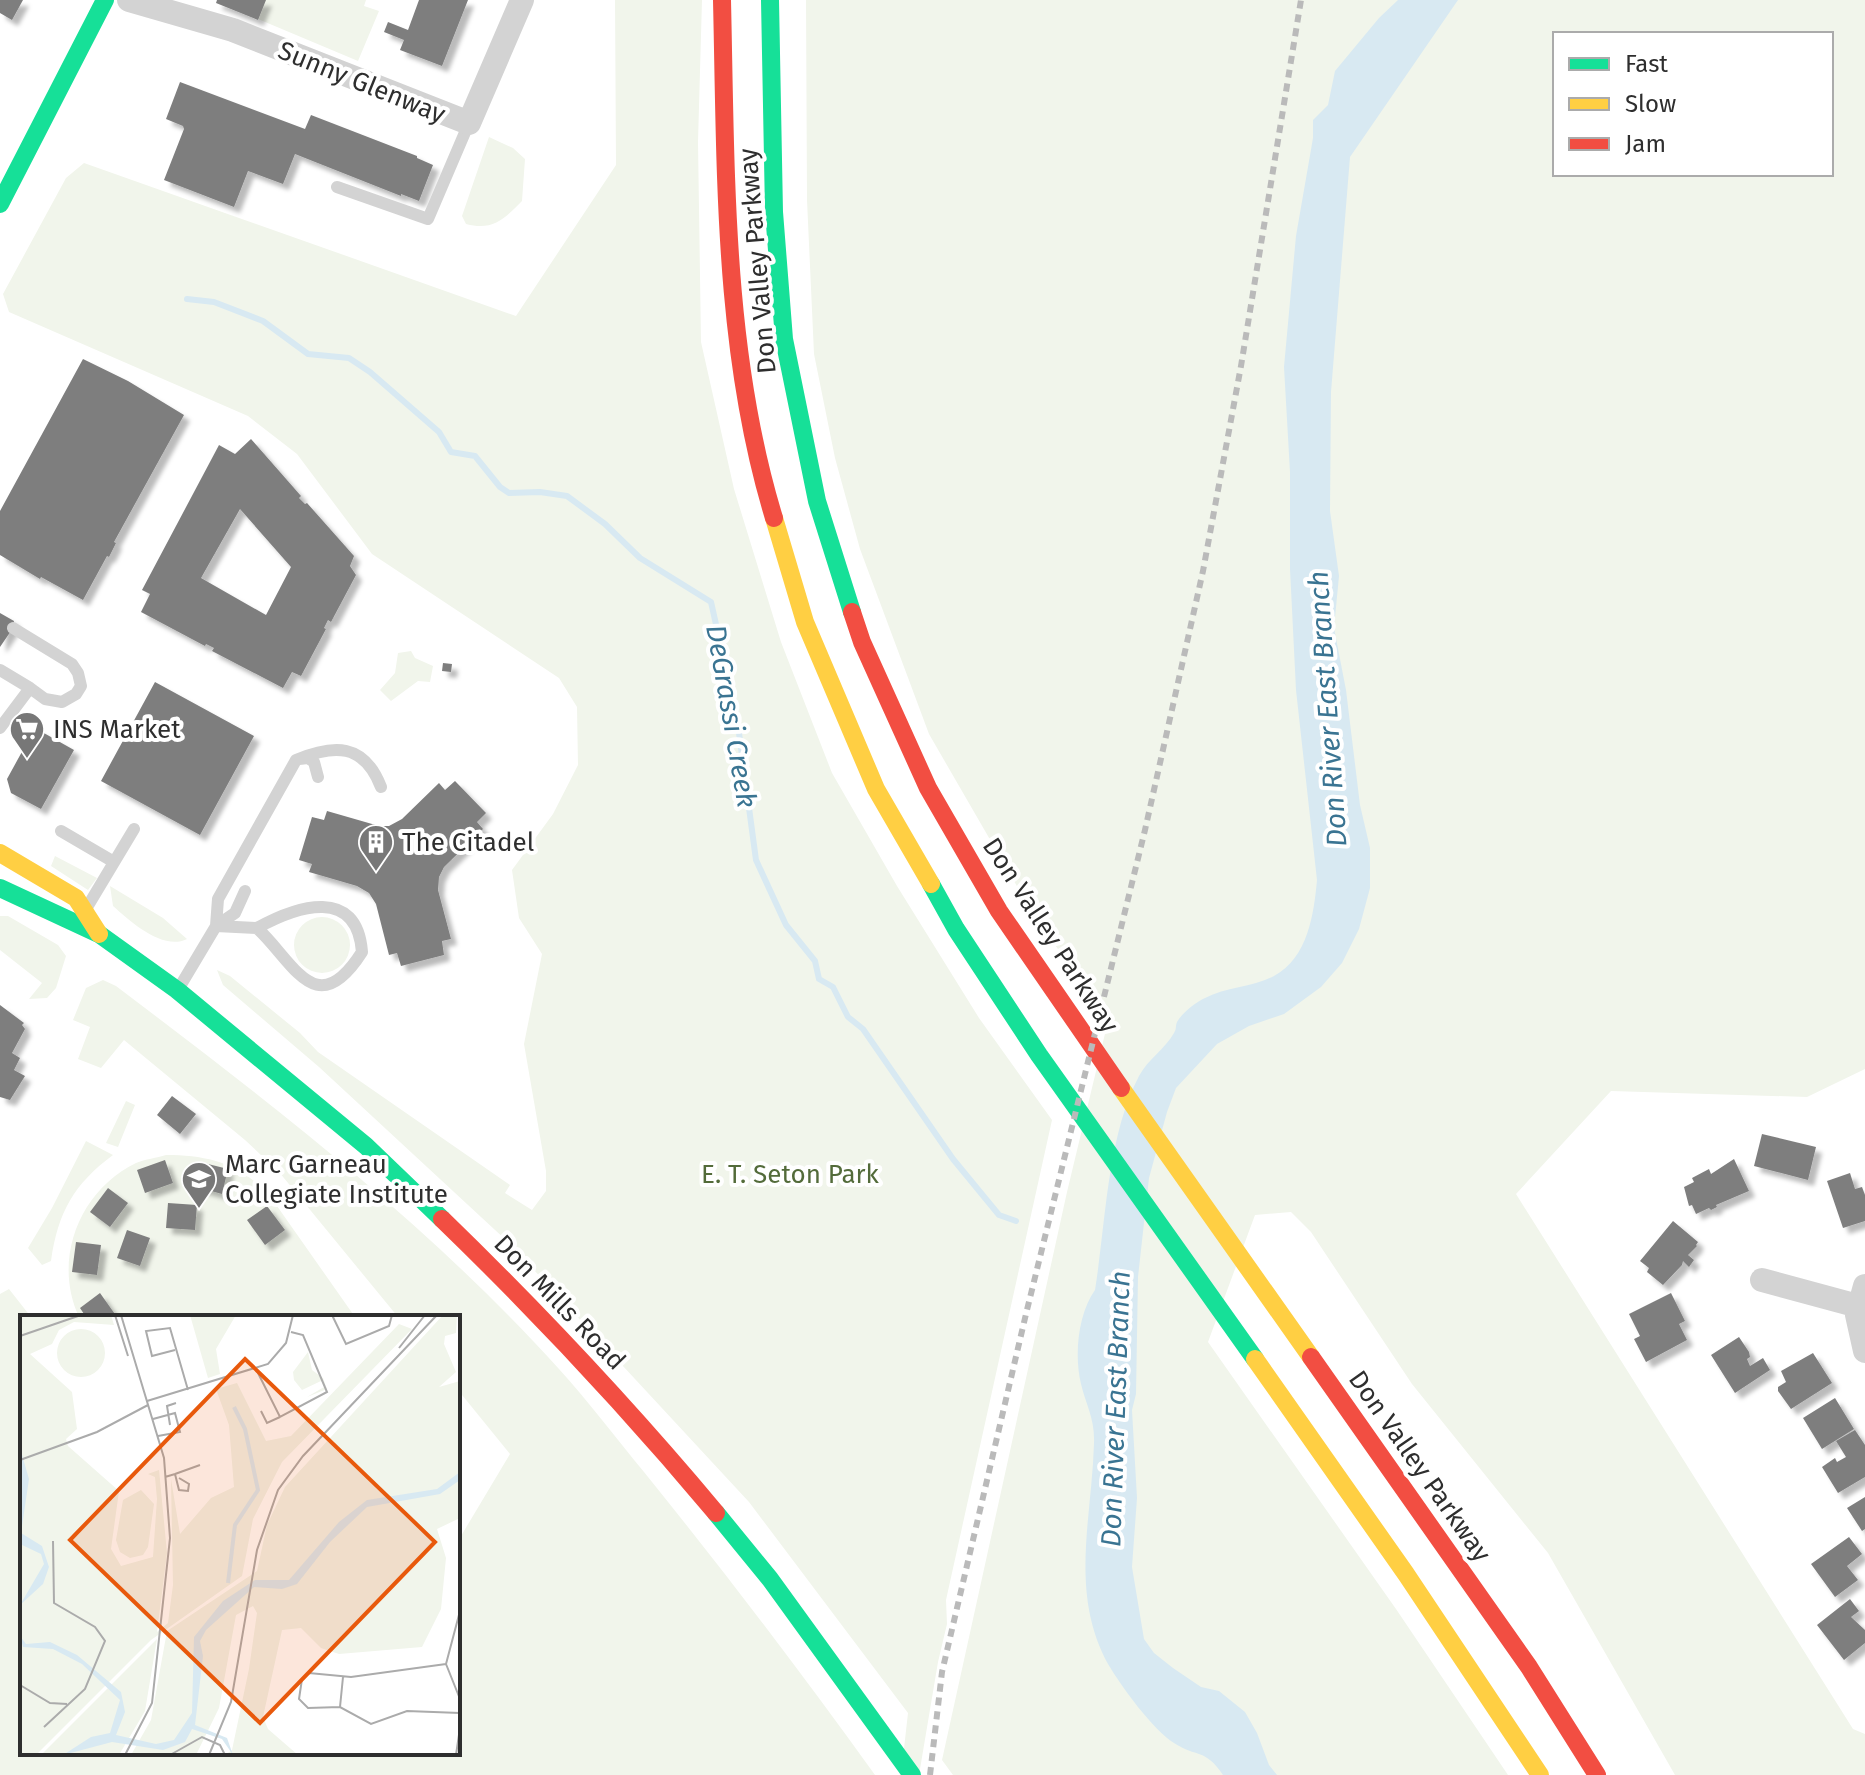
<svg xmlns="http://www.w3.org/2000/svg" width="1865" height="1775" font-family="'Fira Sans',sans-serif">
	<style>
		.green { fill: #f1f5eb; fill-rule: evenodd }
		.water { fill: #d8e9f2 }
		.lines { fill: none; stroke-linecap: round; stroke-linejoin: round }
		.stream { stroke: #d8e9f2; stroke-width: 6 }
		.building { fill: #7e7e7e; fill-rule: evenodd; filter: url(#shadow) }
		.lane { stroke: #d3d3d3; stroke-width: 12 }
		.street { stroke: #d3d3d3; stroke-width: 24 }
		.fast { stroke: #16e098; stroke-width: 18 }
		.slow { stroke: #ffcf43; stroke-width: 18 }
		.jam { stroke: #f24e42; stroke-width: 18 }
		.rail { stroke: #bababa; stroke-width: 6; stroke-dasharray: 8 6; stroke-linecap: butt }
		.labels { text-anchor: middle; stroke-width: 8; stroke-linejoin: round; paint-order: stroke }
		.street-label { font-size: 26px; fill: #2e2e2e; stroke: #fff }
		.poi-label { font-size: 26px; fill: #2e2e2e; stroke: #fff; text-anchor: start }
		.park-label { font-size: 26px; fill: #536b3a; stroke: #fff }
		.water-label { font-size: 28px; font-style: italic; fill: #3a7492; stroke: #fff }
		.inset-river { fill: none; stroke: #d8e9f2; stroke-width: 4 }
		.inset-road { fill: none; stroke: #ababab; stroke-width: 2 }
		.view { fill: #e8590c; fill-opacity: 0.15; stroke: #e8590c; stroke-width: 4 }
		.inset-edge { fill: none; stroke: #2e2e2e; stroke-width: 4 }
	</style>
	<defs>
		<filter id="shadow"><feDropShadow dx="6" dy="6" stdDeviation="2" flood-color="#0004"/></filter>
	</defs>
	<rect width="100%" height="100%" fill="#fff"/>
	<!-- green -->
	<path class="green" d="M265 0H366L364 6 379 11 358 61 258 19Z
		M615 0H702L698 142 701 342 734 489 781 642 832 773 897 886 979 1018 1052 1120 946 1600 947 1624 938 1662 919 1775H901L908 1713 749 1502 508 1242 319 1067 223 985 217 970 230 976 300 1033 318 1052 510 1185 505 1193 532 1210 546 1191V1171L524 1044 542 954 519 918 512 870 553 814 578 765 577 707 559 678 372 554 297 454 248 416 9 312 3 294 66 178 84 163 516 316 616 165Z
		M806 0H1865V1069L1807 1097 1611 1091 1516 1194 1853 1729 1865 1734V1775H1675L1548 1553 1412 1384 1311 1232 1291 1212 1255 1215 1208 1342 1396 1609 1508 1775H953L942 1760 1067 1192 1109 1017 1037 921 929 734 860 549 835 458 814 354 807 200ZM1555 34H1831V174H1555Z
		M489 137 513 148 525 159 522 201C504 219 493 231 466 224L462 216Z
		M411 651 415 658 433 666 430 682 418 681 391 701 380 690 395 673 398 653Z
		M55 856 97 878 88 890 51 866Z
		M110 886 163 918 187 939C163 951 131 922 113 906Z
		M0 916H8L58 945 66 956 56 988 47 998 29 999 42 983 0 950Z
		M294 945a28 28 0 1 1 56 0a28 28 0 1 1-56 0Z
		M103 980 116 986C272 1104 428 1224 559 1369 589 1402 616 1438 644 1472 724 1571 801 1672 875 1775H0V1294L9 1289 31 1317H22V1753H458V1541L510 1454 458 1390V1317H398L279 1172 245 1140 124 1040 101 1068 78 1059 90 1027 73 1020 86 988Z
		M126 1101 135 1105 118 1147 106 1143Z
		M86 1141 113 1155C74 1184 58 1212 51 1261L42 1265 28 1248 52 1208Z
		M166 1155C209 1155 241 1164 270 1196L355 1317H79C52 1259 80 1190 136 1163 145 1159 157 1158 166 1155Z"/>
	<!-- water -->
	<path class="water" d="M1398 0H1458L1350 157 1331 392 1330 511 1339 576 1334 628 1346 690 1360 805 1370 848V888L1359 929 1342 963 1321 987 1284 1014 1249 1026 1217 1044 1176 1088 1167 1112 1149 1178 1138 1277 1136 1394 1132 1410 1137 1498 1132 1567 1144 1639 1154 1653 1173 1668 1201 1687 1219 1691 1245 1712 1257 1733 1269 1765 1277 1775H1223C1205 1748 1197 1758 1174 1743 1153 1730 1121 1686 1108 1664 1069 1592 1092 1519 1094 1443 1095 1419 1086 1405 1081 1384 1074 1355 1078 1314 1095 1290 1106 1222 1107 1137 1139 1076 1148 1059 1165 1049 1174 1033 1177 1028 1175 1027 1177 1022 1182 1013 1196 1002 1205 998 1226 987 1254 987 1274 976 1308 958 1314 913 1317 880L1296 690 1290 569V472L1284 367 1296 236 1313 138V120L1328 105 1335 71 1379 18Z"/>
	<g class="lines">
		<!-- stream -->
		<path class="stream" d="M187 299 214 302 263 321 308 354 349 358 370 372 439 432 451 452 475 456 500 487 509 493 540 492 567 496 605 524 640 558 711 602 737 718 756 860 786 925 815 961 819 979 833 987 848 1017 863 1029 953 1159 999 1215 1016 1221"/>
	</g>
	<!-- building -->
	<path class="building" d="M0 0H23L12 20 0 13Z
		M217 0H266L258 20 216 3Z
		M419 0H468L442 66 400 50 404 40 384 32 388 22 408 30Z
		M180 82 305 129 311 115 417 156V158L433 165 419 201 401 194V196L295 154 283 184 248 171 234 207 164 180 184 129 183 126 166 119Z
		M83 359 128 381 184 415 114 542 116 543 109 557 107 556 83 600 41 577 40 579 0 555V511Z
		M251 439 301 496 299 498 305 504 307 503 354 556 350 566 356 575 331 622 328 620 324 628 326 629 301 676 292 672 283 688 212 651 214 648 206 644 205 646 141 612 150 594 142 590 219 445 235 454ZM240 509 291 567 266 615 201 578Z
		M0 613 14 621 13 628 0 647Z
		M443 663 452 664 451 672 442 671Z
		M155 682 254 736 200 835 101 781Z
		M35 728 74 750 41 809 11 793 7 779Z
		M455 781 486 813 477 822 483 829 444 867 439 877 438 890 451 939 442 941 444 955 401 966 397 953 389 955 376 904 369 893 357 886 309 872 312 864 299 860 312 817 324 820 327 811 379 826H389L402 819 439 783 445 790Z
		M0 1005 24 1023 22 1025 25 1029 12 1053 20 1058 14 1070 25 1076 10 1100 0 1097Z
		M172 1096 196 1114 180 1134 157 1115Z
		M1762 1134 1816 1147 1808 1180 1754 1166Z
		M1734 1159 1749 1191 1716 1205 1717 1207 1711 1210 1709 1208 1696 1214 1692 1205 1689 1206 1684 1187 1694 1182 1692 1178 1709 1169 1711 1174Z
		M165 1160 173 1183 145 1193 137 1170Z
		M200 1162 228 1169 222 1194 193 1186Z
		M1850 1173 1855 1189 1862 1187 1865 1195V1221L1843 1228 1827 1181Z
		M108 1188 128 1203 110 1227 90 1212Z
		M168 1203 197 1205 195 1230 166 1228Z
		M267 1206 285 1230 265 1245 247 1220Z
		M1673 1221 1698 1242 1696 1245 1697 1246 1688 1255 1694 1260 1689 1267 1683 1261 1682 1265 1663 1285 1647 1272 1649 1268 1640 1261Z
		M127 1230 150 1238 140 1266 117 1258Z
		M76 1242 101 1245 97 1275 72 1272Z
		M100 1293 117 1317H86L80 1308Z
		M1671 1293 1685 1321 1679 1324 1687 1340 1646 1362 1634 1339 1640 1336 1629 1314Z
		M1739 1337 1749 1352 1750 1357 1747 1359 1750 1366 1763 1358 1770 1370 1735 1393 1711 1355Z
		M1813 1353 1832 1383 1791 1409 1778 1391V1387L1786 1382 1781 1371Z
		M1835 1398 1854 1429 1822 1449 1803 1418Z
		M1855 1430 1865 1445V1477L1838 1493 1822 1467 1835 1458 1837 1462 1846 1457 1836 1441Z
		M1865 1497V1529L1862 1531 1847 1508Z
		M1849 1537 1862 1554 1847 1566 1858 1580 1835 1597 1811 1564Z
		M1850 1599 1859 1611 1851 1617 1865 1630V1643L1844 1660 1817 1625Z"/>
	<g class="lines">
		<!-- lane -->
		<path class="lane" d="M337 187 428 219 469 123
			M13 628 72 664 78 673 81 686 76 694 62 702 45 699 30 688
			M0 670 30 688 0 728
			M299 759 308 758 314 762 318 777
			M61 831 114 862
			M86 909 134 829
			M216 926 218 899 296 760C334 744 364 743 381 787
			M216 926 235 913 245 891
			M179 988 216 926 257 928C294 962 316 1024 362 952 357 886 297 906 257 928"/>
		<!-- street -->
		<path class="street" d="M129 0 233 30 469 123 522 0
			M1762 1280 1858 1306
			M1865 1286 1857 1315 1865 1351"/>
		<!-- fast -->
		<path class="fast" d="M770 0 774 212 784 339 817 501 852 612
			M0 204 105 0
			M931 884 956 929 1039 1055 1255 1359
			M0 888 99 934 177 990 366 1146 442 1219
			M716 1513 770 1579 912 1775"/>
		<!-- slow -->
		<path class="slow" d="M774 518 805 622 876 789 931 884
			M0 853 76 898 99 934
			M1121 1088 1311 1357
			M1255 1359 1406 1574 1540 1775"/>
		<!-- jam -->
		<path class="jam" d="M722 0C726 173 723 351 774 518
			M852 612 862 642 928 788 999 911 1121 1088
			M442 1219C539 1313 629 1409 716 1513
			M1311 1357 1529 1667 1597 1775"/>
		<!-- rail -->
		<path class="rail" d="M930 1775 942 1672 1026 1314 1145 830 1203 571 1241 366 1301 0"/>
	</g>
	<!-- icons -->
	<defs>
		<g id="supermarket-pin" transform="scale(1.8)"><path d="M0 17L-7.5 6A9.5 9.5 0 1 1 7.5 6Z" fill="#777" stroke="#fff"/><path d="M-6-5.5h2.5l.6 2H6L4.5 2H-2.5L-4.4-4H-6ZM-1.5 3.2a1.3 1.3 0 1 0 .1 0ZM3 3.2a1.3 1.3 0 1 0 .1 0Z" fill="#fff"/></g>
		<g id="building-pin" transform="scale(1.8)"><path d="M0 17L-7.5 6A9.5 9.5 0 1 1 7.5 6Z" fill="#777" stroke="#fff"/><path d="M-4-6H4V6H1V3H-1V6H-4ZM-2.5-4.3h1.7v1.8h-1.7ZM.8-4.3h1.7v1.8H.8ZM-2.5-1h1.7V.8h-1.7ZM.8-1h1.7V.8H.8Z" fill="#fff"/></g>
		<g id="school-pin" transform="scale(1.8)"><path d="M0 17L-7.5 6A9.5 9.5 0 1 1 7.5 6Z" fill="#777" stroke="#fff"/><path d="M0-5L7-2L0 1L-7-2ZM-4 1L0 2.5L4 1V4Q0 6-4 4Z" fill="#fff"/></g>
	</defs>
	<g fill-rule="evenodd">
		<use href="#supermarket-pin" x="27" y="729"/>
		<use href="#building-pin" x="376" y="842"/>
		<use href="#school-pin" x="199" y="1179"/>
	</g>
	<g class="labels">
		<!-- street labels -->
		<g class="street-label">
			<text transform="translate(362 82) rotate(22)" y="9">Sunny Glenway</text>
			<text transform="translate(757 261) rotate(-95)" y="9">Don Valley Parkway</text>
			<text transform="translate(1051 935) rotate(57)" y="9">Don Valley Parkway</text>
			<text transform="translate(560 1302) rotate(46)" y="9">Don Mills Road</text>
			<text transform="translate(1420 1466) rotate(55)" y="9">Don Valley Parkway</text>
		</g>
		<!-- poi labels -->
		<g class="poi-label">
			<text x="53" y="738">INS Market</text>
			<text x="402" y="851">The Citadel</text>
			<text x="225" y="1173">Marc Garneau<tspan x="225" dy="30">Collegiate Institute</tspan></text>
		</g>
		<!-- park labels -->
		<g class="park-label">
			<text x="790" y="1183">E. T. Seton Park</text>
		</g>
		<!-- water labels -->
		<g class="water-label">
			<text transform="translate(1327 709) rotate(-94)" y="10">Don River East Branch</text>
			<text transform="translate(732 716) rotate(80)" y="10">DeGrassi Creek</text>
			<text transform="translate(1115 1409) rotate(-88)" y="10">Don River East Branch</text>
		</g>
	</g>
	<!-- overview -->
	<g transform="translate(20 1315)">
		<rect width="440" height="440" fill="#fff"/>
		<path d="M0 0H91L94 10 54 7 39 15 32 29 10 39 52 77 57 114 46 124 48 131 99 176 91 234 101 251 133 242 137 184 135 162 128 159 139 155 147 238 137 317 148 308 153 270 151 164 160 219 191 183 214 172 209 110 196 74 217 68 246 126 271 121 379 9 392 14 262 147 233 204 222 261 131 325 16 440H0ZM170 0H216L196 34 200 59 188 63ZM423 0H437L436 18 425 21 424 29 436 57 419 72 440 66V203L417 214 426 243 421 294 402 332 319 339 301 333 281 313 262 315 243 402 248 414 278 440H205L212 435 229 354 237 298 233 291 216 300 199 393 176 440H111L131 405 147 316 237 256 247 210 265 172ZM37 38a24 24 0 1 1 48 0a24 24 0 1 1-48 0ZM288 37 292 55 303 63 307 74 287 82 304 72 301 66 282 75 274 65 273 57ZM121 175 134 189 128 232 123 240 110 243 100 237 96 225 103 185ZM137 324 125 396 99 440H21Z" fill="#f1f5eb"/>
		<path d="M0 133 9 164 1 218 22 231 29 252 23 269 0 290 24 249 21 239 0 229ZM440 157V165L420 179 347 192 310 227 277 269 262 274 234 272 186 315 180 326 183 341 175 410 207 423 213 440 202 424 172 414 165 427 143 435 92 427 43 440 71 422 90 418 100 385 62 349 33 334 3 332 0 321 6 329 30 327 57 340 101 377 105 397 96 420 136 429 154 425 172 398 174 322 203 286 235 265H269L319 207 347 185 417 174Z" fill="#d8e9f2"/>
		<path class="inset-river" d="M208 268 215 210 238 175 225 114 214 92"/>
		<path class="inset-road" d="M95 0 108 41M101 0 144 143 150 223 132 388 105 440M312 0 326 29 369 11 372 0M0 21 61 0M379 33 405 0M155 35 132 41 126 16 150 13 168 75M236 54 260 102 307 77 283 20 271 17M127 86 248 49 266 28 273 0M241 96 247 108 260 102M133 104 155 98 160 117 138 121M150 110 147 91 156 88M0 145 77 117 128 90M155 159 180 150M145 162 155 159 159 175 168 176 169 169 159 163M426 349 331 362 289 358 282 364 279 384 288 393 320 392 351 409 387 396 440 398M426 349 440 296M426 349 440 384M0 370 30 388 47 389M320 392 323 362M24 412 65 374 85 326 75 312 34 288 33 226M150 440 182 422 200 430 205 440M189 440 211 387 237 235 258 175 283 141 417 0M436 440 440 413"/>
		<path class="view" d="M225 44 415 227 240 408 50 225Z"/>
		<rect width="440" height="440" class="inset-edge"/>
	</g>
	<!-- legend -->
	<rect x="1553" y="32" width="280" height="144" fill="#ffffff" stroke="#ababab" stroke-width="2"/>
	<rect x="1569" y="58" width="40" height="12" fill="#16e098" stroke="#ababab" stroke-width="2"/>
	<text x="1625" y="72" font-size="24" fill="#2e2e2e">Fast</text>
	<rect x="1569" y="98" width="40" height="12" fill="#ffcf43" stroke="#ababab" stroke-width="2"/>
	<text x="1625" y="112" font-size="24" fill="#2e2e2e">Slow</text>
	<rect x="1569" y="138" width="40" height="12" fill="#f24e42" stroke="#ababab" stroke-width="2"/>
	<text x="1625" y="152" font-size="24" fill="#2e2e2e">Jam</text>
</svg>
